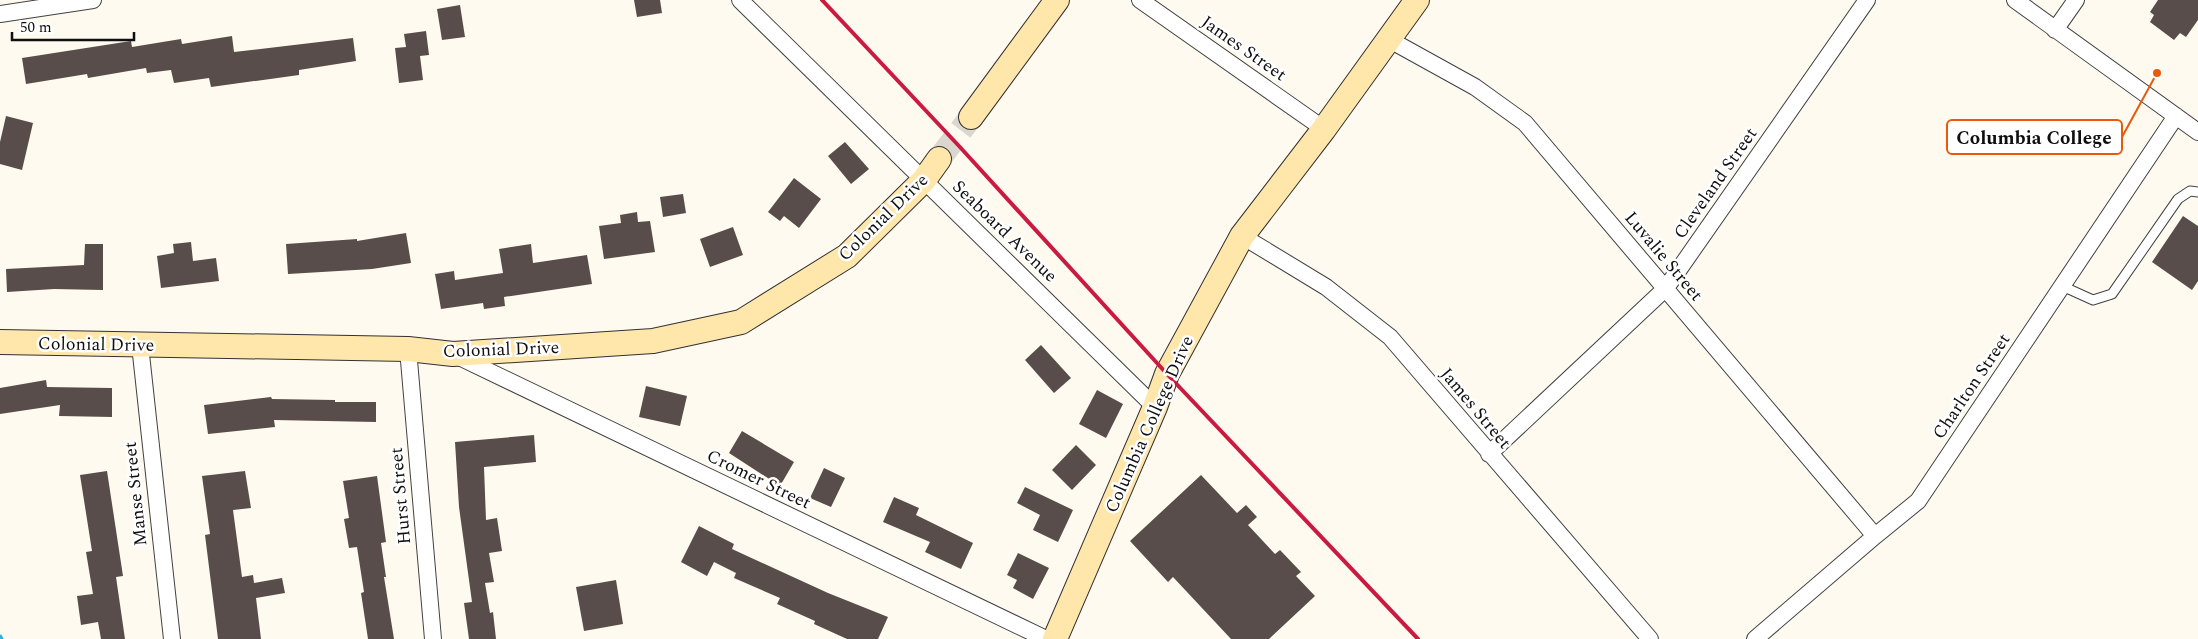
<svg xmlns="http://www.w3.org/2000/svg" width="2198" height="639" font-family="Spectral,serif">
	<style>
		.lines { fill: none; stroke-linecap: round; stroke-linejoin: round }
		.stream { stroke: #30b3d9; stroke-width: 5 }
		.building { fill: #584d4a }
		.secondary-tunnel { stroke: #dbd7ce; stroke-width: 24; stroke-dasharray: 24 12; stroke-linecap: butt }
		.lane-casing { stroke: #424242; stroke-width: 11 }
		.street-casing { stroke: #424242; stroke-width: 18 }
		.secondary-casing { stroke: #313131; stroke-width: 26 }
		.lane { stroke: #fff; stroke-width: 9 }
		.street { stroke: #fff; stroke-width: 16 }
		.secondary { stroke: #ffe7ab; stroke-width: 24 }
		.rail { stroke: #cb1a41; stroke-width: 4 }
		.labels { text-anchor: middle; stroke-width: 5; stroke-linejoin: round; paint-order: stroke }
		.street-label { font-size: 18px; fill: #0f0f0f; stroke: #fff }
		.leader { fill: none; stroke: #e8590c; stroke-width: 2 }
		.callout-dot { fill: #e8590c; stroke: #fff; stroke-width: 2 }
		.callout { fill: #fff; stroke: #e8590c; stroke-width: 2 }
		.callout-label { font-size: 19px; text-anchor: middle; font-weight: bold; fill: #0f0f0f }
	</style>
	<rect width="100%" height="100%" fill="#fffaf0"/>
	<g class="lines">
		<!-- stream -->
		<path class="stream" d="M0 637 1 639"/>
	</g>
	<!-- building -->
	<path class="building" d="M634 0H660L662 13 637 17Z
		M2158 0H2198V20L2186 37 2180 33 2174 40 2150 22 2154 15 2150 12Z
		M460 5 465 37 442 40 437 9Z
		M426 31 429 55 420 56 423 80 399 83 395 48 406 47 404 34Z
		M232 36 234 52 353 38 356 61 299 70V75L211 87 209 78 174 83 171 70 147 73 146 68 88 78 87 74 26 84 22 58 131 41 132 47 181 39 182 44Z
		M6 116 33 123 22 170 0 164V142Z
		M845 142 869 169 851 184 828 156Z
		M794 178 821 199 799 228 784 216 780 221 768 212Z
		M683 194 686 213 663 217 660 197Z
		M637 212 638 222 650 221 655 252 604 259 599 226 621 223 620 215Z
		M2183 216 2198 226V281L2192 290 2152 262Z
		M733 227 743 255 710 267 700 239Z
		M406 233 411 263 372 269 288 274 286 244 357 239V241Z
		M191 242 193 261 216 258 219 281 161 288 157 256 174 253 173 244Z
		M85 244H103V290L54 289 7 292 6 269 84 265Z
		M531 244 533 263 587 255 592 284 504 297 505 306 484 309 483 303 441 309 435 274 454 271 455 280 503 273 499 249Z
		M1041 345 1071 378 1054 393 1025 360Z
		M46 380 47 387 112 388V417L59 416 60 405 0 414V388Z
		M646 386 687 396 680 426 639 417Z
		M1097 390 1123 404 1106 438 1079 424Z
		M271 397 272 399 335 400V402H376V422L274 420 275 427 208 434 204 405Z
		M742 431 794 462 780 486 729 453Z
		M534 435 536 462 484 467 486 520 497 518 502 551 489 553 494 582 485 583 490 613 493 612 496 639H469L464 603 472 602 459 507 455 442Z
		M1076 445 1096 465 1072 490 1052 470Z
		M824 468 845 478 831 507 810 498Z
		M107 471 123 576 116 577 125 639H101L98 622 81 625 77 596 93 594 86 552 92 551 80 475Z
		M245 471 251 508 233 510 242 577 253 575 254 583 282 578 285 593 256 598 261 639H218L205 535 210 534 202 476Z
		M1201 475 1237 513 1246 505 1257 517 1248 525 1275 554 1280 550 1301 572 1296 576 1315 596 1269 639H1231L1173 577 1168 582 1130 541Z
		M377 476 386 542 381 543 386 577H384L394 639H368L361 593 364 592 357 547 349 548 344 519 349 518 343 481Z
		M1025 487 1073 510 1058 542 1033 530 1040 515 1017 503Z
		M894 497 919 508 916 515 973 543 961 569 925 552 930 542 883 522Z
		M699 526 734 544 732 549 828 593 888 617 878 639H847L814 624 815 621 777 604 780 598 734 578 736 573 714 562 707 576 681 562Z
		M1018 553 1049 568 1033 599 1013 588 1017 580 1007 575Z
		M616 580 623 624 584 631 576 587Z"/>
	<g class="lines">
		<!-- secondary-tunnel -->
		<path class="secondary-tunnel" d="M939 159 971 117"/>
		<!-- lane casing -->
		<g class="lane-casing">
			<path id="lane" d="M2062 286 2093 300 2112 294 2178 199 2190 191 2198 192"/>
		</g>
		<!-- street casing -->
		<g class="street-casing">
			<path id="street" d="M740 0 1155 407
				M1140 0 1324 129
				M2015 0 2198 132
				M0 14 93 0
				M2055 30 2076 0
				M1390 40 1475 87 1525 123 1875 536
				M1242 236 1326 287 1390 337 1650 639
				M140 345 172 639
				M408 349 433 639
				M455 355 1046 639
				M1489 454 1666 288 1867 0
				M1755 639 1875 536 1918 501 2176 116"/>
		</g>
		<!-- secondary casing -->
		<g class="secondary-casing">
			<path id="secondary" d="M971 117 1057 0
				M0 342 408 349 453 354 653 341 741 322 847 256 924 180 939 159
				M1055 639 1155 407 1167 374 1242 236 1324 129 1417 0"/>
		</g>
		<!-- lane -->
		<use href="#lane" class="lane"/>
		<!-- street -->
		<use href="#street" class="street"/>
		<!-- secondary -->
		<use href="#secondary" class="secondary"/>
		<!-- rail -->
		<path class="rail" d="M822 0 959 146 1167 374 1418 639"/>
	</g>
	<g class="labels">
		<!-- street labels -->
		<g class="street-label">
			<text transform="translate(1244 48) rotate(35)" y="6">James Street</text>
			<text transform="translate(1715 183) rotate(-55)" y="6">Cleveland Street</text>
			<text transform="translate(883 217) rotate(-44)" y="6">Colonial Drive</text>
			<text transform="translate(1005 231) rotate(44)" y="6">Seaboard Avenue</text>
			<text transform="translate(1664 256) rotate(50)" y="6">Luvalie Street</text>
			<text transform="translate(96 344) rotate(1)" y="6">Colonial Drive</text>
			<text transform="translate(501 349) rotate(-2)" y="6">Colonial Drive</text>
			<text transform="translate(1971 386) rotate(-56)" y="6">Charlton Street</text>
			<text transform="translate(1476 408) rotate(50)" y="6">James Street</text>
			<text transform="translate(1149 424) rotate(-66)" y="6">Columbia College Drive</text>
			<text transform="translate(759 479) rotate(26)" y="6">Cromer Street</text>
			<text transform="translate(135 494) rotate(-96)" y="6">Manse Street</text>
			<text transform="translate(400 496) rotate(-95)" y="6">Hurst Street</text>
		</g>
	</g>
	<!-- callouts -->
	<path class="leader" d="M2157 73L2122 137"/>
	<circle class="callout-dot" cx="2157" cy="73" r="5"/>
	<rect class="callout" x="1947" y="120" width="175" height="34" rx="5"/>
	<g class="callout-label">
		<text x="2034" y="144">Columbia College</text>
	</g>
	<!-- scale -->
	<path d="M12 32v8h122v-8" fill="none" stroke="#0f0f0f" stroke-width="2.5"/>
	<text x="20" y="32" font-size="15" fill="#0f0f0f" stroke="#ffffff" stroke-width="4" paint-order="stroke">50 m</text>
</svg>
